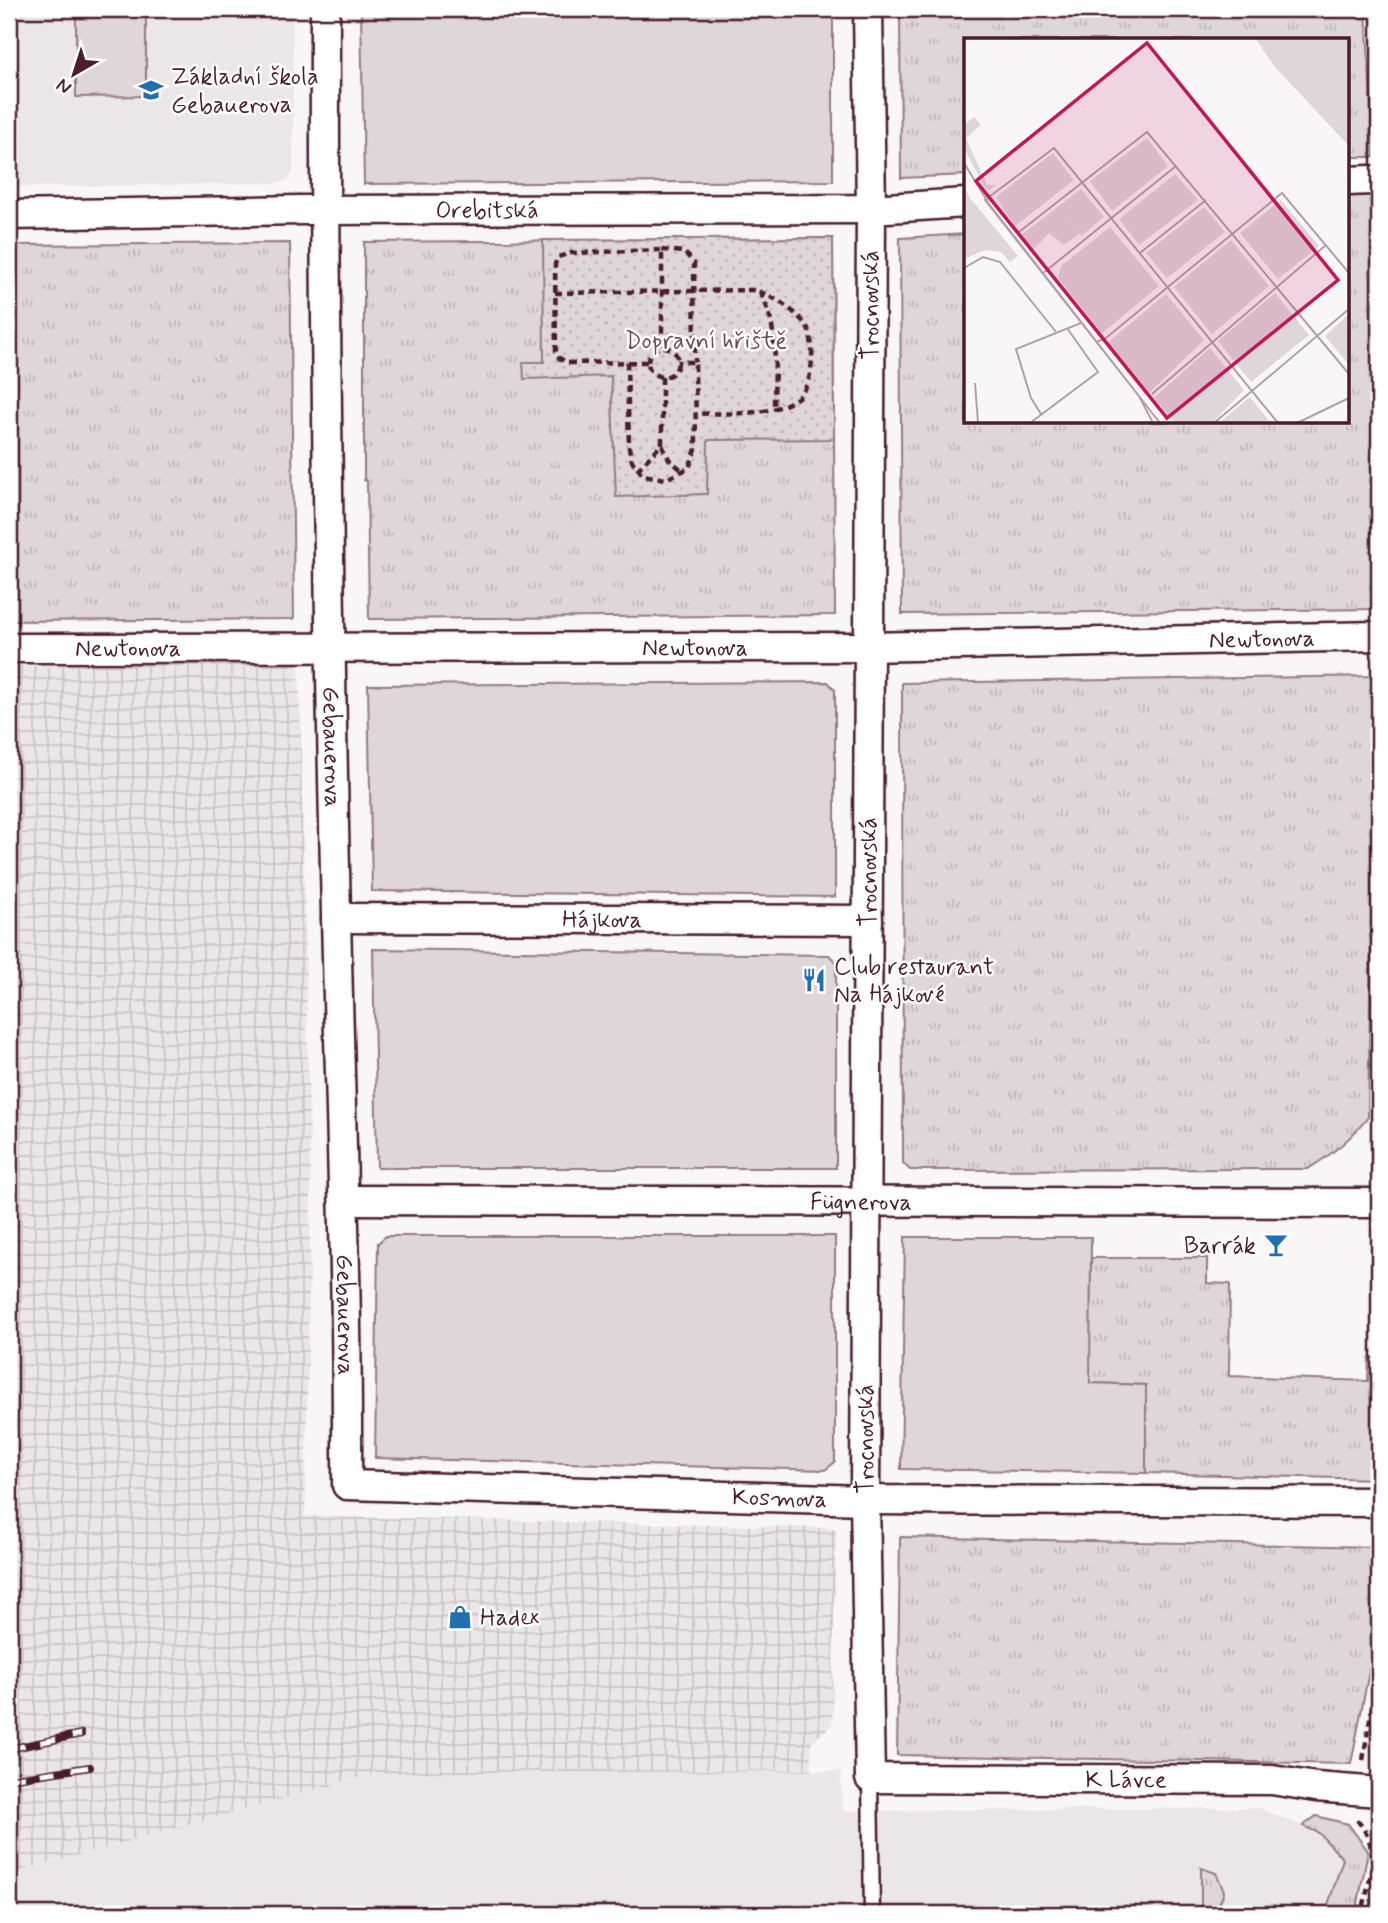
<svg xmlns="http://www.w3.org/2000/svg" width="1388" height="1923" font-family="Mynerve,sans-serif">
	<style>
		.built { fill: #ebe6e8 }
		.industrial { fill: url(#industrial-grid) }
		.grass { fill: url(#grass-tufts); stroke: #947a82; stroke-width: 2 }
		.park { fill: url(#park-dots); stroke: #947a82; stroke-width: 2 }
		.garden { fill: #ded6d9; stroke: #947a82; stroke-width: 2 }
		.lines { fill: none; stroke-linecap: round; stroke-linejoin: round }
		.service-casing { stroke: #4a1f2b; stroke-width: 19 }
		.minor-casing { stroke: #4a1f2b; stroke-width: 33 }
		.path { stroke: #4a1f2b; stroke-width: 4.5; stroke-dasharray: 7 5; stroke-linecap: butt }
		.service { stroke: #fff; stroke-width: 14 }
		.minor { stroke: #fff; stroke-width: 28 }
		.rail-casing { stroke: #4a1f2b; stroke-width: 8 }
		.rail { stroke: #fff; stroke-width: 5; stroke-dasharray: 16; stroke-linecap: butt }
		.labels { text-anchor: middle; stroke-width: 5; stroke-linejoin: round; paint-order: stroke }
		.poi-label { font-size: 24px; fill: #4a1f2b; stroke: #fff; text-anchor: start }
		.street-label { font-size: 24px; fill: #4a1f2b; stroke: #fff }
		.park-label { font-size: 24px; fill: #6f4d56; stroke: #fff }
		.inset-road { fill: none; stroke: #b2a0a5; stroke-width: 2 }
		.view { fill: #c2185b; fill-opacity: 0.15; stroke: #c2185b; stroke-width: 3.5 }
		.inset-edge { fill: none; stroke: #4a1f2b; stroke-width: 3.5 }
	</style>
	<defs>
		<pattern id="industrial-grid" width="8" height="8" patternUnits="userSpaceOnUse" patternTransform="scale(1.75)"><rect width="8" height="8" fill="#ebe6e8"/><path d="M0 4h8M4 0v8" fill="none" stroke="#cbc5c7"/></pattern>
		<pattern id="grass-tufts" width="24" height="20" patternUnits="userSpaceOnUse" patternTransform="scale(1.75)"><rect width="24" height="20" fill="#ded6d9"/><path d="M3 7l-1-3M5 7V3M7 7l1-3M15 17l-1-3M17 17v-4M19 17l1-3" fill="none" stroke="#c0b7ba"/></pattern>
		<pattern id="park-dots" width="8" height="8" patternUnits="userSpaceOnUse" patternTransform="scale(1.75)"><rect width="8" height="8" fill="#ded6d9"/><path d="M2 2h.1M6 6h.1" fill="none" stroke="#c0b7ba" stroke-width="1.8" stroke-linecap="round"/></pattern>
	</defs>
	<rect width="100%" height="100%" fill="#f8f6f7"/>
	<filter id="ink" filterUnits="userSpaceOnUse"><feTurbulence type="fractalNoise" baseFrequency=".0143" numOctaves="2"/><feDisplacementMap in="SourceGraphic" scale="14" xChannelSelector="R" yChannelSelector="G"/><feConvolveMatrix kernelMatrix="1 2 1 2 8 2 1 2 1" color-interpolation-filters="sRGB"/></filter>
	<g filter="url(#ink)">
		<!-- built -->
		<path class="built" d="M9 9H293V172L288 180 275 183 9 187Z
			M841 1771 842 1811 1259 1808 1319 1833 1343 1859 1325 1914H9V1874L377 1773Z"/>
		<!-- industrial -->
		<path class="industrial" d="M299 663 311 1196 305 1516 836 1528 832 1724 811 1743 812 1771 377 1773 9 1874V666Z"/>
		<!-- grass -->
		<path class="grass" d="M900 9H1366L1374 157H1348V40H966V175L901 178Z
			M1348 196H1375L1376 205 1379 609 902 614 900 238 966 234V422H1348Z
			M833 238 835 615 369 619 367 481 364 480V242Z
			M290 243 294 619 9 621V245Z
			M1379 676 1375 738 1368 1117C1352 1138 1331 1155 1308 1169L910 1170 903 1163 902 683Z
			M1091 1258H1207V1283L1230 1284 1229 1376 1368 1381 1369 1358H1379L1377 1479 1146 1473V1385L1089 1383Z
			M900 1537 1375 1547 1372 1656 1351 1764 897 1755Z
			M1316 1816 1348 1824 1368 1851 1356 1914H1325L1343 1859 1319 1833 1303 1826Z
			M1201 1868 1216 1873 1224 1891C1221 1903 1215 1914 1201 1914Z"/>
		<!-- park -->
		<path class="park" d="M833 238 834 439 708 440 707 494 616 497 611 376 524 379 523 362H544L543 240Z"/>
		<!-- garden -->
		<path class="garden" d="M76 9H146V96L76 97Z
			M361 9H833V181L364 184Z
			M828 682 835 690V897L372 891 368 685Z
			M373 949 829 955 836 962V1168H377Z
			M386 1236H835V1462L825 1470 375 1458 378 1243Z
			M905 1237H1091L1090 1383 1146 1385V1473L901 1469Z"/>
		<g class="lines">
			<!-- service casing -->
			<g class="service-casing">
				<path id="service" d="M870 1778 872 1914"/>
			</g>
			<!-- minor casing -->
			<g class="minor-casing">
				<g id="minor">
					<path id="s1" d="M325 9C324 310 329 612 336 914 340 1104 348 1295 347 1485L865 1500 1379 1502"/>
					<path id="s2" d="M868 9 871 209 865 1500 870 1778 1272 1780 1316 1787 1379 1792"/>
					<path d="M1348 181 1370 180"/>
					<path id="s3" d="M9 215 301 210 871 209 966 203"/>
					<path id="s4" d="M9 648 868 647 1379 636"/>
					<path id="s5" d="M336 918 868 920"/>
					<path id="s6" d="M345 1200 1379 1203"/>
				</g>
			</g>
			<!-- path -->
			<path class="path" d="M662 250 684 252 694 263 695 362
				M760 292C780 328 774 369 774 409
				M555 293 753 290C770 293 802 314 809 331 815 349 813 387 797 398 770 418 728 412 696 414
				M648 362a15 15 0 1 1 30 0a15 15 0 1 1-30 0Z
				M627 362 629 448 632 461 643 475 666 479 689 468 696 449 695 362H677
				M647 362 568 363 559 358 556 351 555 264 558 257 571 253 662 250V347
				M662 445 669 459 684 472
				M637 470 662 444V377
				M1363 1760 1379 1666
				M1357 1820C1383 1851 1369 1878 1362 1914"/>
			<!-- service -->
			<use href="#service" class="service"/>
			<!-- minor -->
			<use href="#minor" class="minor"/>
			<!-- rail casing -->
			<g class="rail-casing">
				<path id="rail" d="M9 1749 81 1734
					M9 1779 90 1767"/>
			</g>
			<!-- rail -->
			<use href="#rail" class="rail"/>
		</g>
	</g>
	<!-- icons -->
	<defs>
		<g id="school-bare" transform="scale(1.89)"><path d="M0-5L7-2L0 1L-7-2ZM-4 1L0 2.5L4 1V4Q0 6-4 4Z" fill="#1f6fb2" stroke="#fff" stroke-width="2.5" paint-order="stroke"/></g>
		<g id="restaurant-bare" transform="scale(1.89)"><path d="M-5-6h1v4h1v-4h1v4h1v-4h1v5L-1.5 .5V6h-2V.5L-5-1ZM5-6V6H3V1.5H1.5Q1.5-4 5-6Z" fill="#1f6fb2" stroke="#fff" stroke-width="2.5" paint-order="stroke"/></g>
		<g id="bar-bare" transform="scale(1.89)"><path d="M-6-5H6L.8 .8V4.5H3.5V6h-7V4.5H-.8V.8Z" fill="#1f6fb2" stroke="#fff" stroke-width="2.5" paint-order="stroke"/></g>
		<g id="shop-bare" transform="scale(1.89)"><path d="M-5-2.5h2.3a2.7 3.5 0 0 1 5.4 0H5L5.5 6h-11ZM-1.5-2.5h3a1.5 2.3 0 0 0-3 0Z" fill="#1f6fb2" stroke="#fff" stroke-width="2.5" paint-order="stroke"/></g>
	</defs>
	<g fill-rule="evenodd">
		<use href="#school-bare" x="151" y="90"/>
		<use href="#restaurant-bare" x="814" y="980"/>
		<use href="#bar-bare" x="1276" y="1245"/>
		<use href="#shop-bare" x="460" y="1617"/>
	</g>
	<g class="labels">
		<!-- poi labels -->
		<g class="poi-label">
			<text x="171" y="84">Základní škola<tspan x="171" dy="28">Gebauerova</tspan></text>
			<text x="834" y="974">Club restaurant<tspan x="834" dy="28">Na Hájkové</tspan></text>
			<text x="1256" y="1253" text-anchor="end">Barrák</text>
			<text x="480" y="1625">Hadex</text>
		</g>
		<!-- street labels -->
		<g class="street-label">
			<text dy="8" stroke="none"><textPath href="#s3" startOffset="478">Orebitská</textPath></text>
			<text transform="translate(870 305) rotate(-90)" y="8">Trocnovská</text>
			<text dy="8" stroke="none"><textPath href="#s4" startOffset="1253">Newtonova</textPath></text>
			<text dy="8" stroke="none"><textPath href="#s4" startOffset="686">Newtonova</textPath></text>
			<text dy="8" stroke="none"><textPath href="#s4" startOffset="119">Newtonova</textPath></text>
			<text dy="8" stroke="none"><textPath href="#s1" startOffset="738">Gebauerova</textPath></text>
			<text transform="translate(868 872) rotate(-90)" y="8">Trocnovská</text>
			<text dy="8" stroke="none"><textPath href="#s5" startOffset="266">Hájkova</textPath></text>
			<text dy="8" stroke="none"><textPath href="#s6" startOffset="516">Fügnerova</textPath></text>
			<text dy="8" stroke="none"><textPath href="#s1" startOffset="1306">Gebauerova</textPath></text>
			<text transform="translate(865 1439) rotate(-90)" y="8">Trocnovská</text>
			<text dy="8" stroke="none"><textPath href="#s1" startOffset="1909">Kosmova</textPath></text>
			<text dy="8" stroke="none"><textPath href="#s2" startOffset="2025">K Lávce</textPath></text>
		</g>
		<!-- park labels -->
		<g class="park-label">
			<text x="706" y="348">Dopravní hřiště</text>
		</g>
	</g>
	<!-- overview -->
	<g transform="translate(964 38)">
		<rect width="385" height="385" fill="#f8f6f7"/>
		<path d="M10 79 17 87 2 100 23 147H32L26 152 21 150 0 110V87ZM89 115 110 142 51 188 32 159ZM0 148 6 160 54 218 46 224 37 214 21 212 0 221ZM317 162 355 208 314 241 276 195ZM86 175 95 185 102 180 115 196 100 207 85 195 69 212 57 197ZM146 189 195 248 137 296 94 239 97 228ZM267 202 305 248 248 296 210 249ZM202 256 240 302 185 355 143 305ZM385 276V327L361 298ZM246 310 280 352 248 385H212L190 360ZM286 359 305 383 255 385Z" fill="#ded6d9"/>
		<path d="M291 0H385V108L311 29Z" fill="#ded6d9"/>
		<path d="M249 242 262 256 272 247 284 266 248 296 228 271 243 259 238 252Z" fill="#ded6d9"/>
		<path d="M183 100 204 128 148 173 126 143ZM211 136 234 162 175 207 155 181ZM117 151 140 179 117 198 102 180 95 186 86 175ZM240 169 261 194 203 240 182 215ZM311 255 345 297 287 344 254 303Z" fill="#ded6d9"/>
		<path class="inset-road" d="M0 125 25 166 175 358 189 385M55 194 183 94 385 336M176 215 242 162M0 230 19 219 36 224 92 294M78 236 212 128M132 304 142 300 318 155 385 235M11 345 14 385M188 356 362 207M77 376 67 360 52 311 117 285M66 385 134 334 103 290M196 385 21 162 90 110 314 385M250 385 385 271M333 385 385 360"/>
		<path class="view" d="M183 5 374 242 203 380 12 143Z"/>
		<rect width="385" height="385" class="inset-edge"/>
	</g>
	<!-- margin -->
	<rect width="1388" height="1923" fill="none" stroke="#fff" stroke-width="35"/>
	<rect x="18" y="18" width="1353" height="1888" fill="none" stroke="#4a1f2b" stroke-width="2.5" filter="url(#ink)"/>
	<!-- north arrow -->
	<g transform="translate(74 74) rotate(219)" stroke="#ffffff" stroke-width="5" paint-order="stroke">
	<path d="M0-5L12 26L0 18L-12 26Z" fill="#4a1f2b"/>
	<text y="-10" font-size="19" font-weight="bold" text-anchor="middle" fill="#4a1f2b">N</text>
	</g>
</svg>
